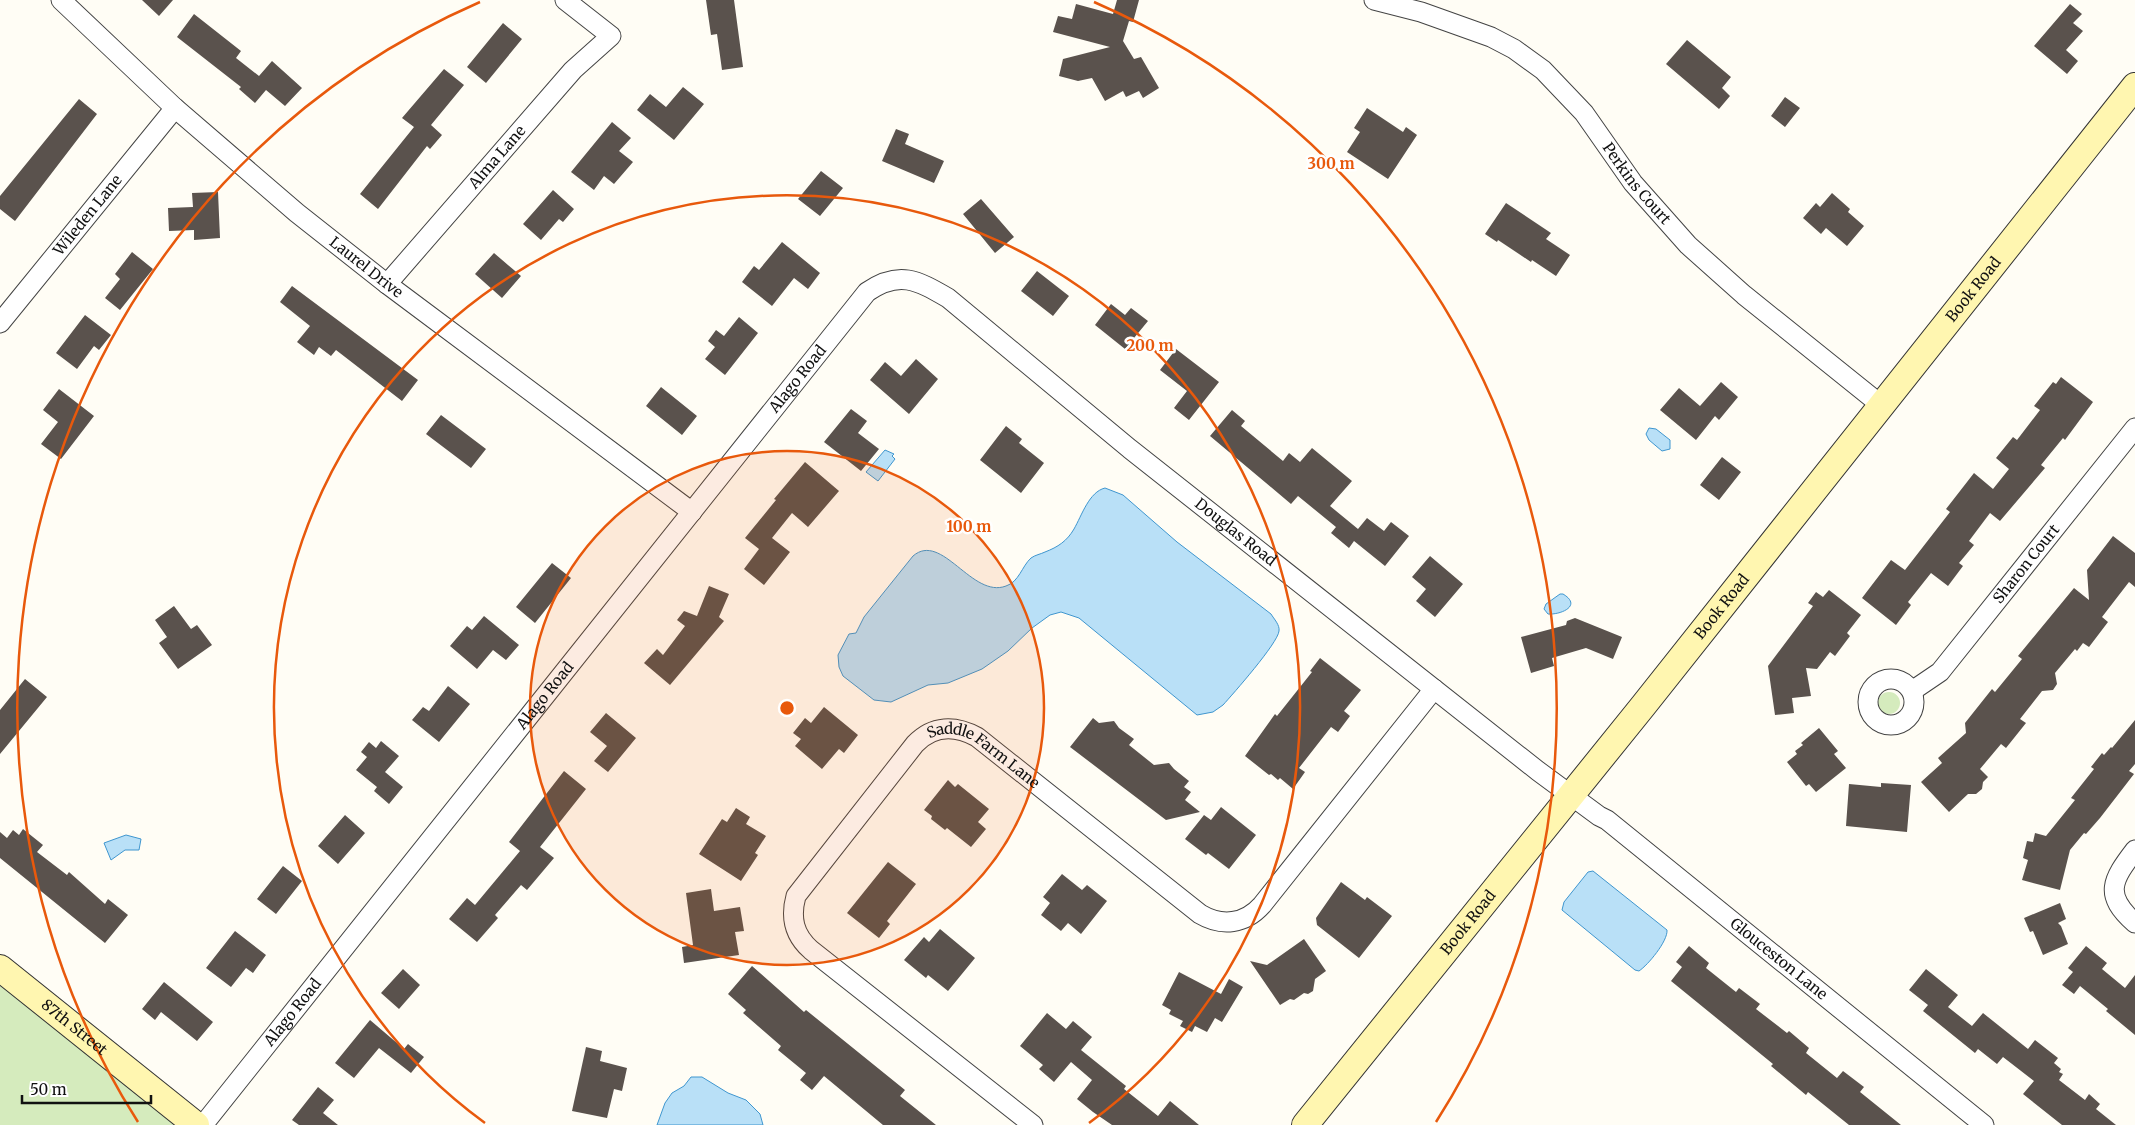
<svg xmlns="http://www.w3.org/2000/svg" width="2135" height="1125" font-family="Merriweather,serif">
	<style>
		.green { fill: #d5ebbd }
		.water { fill: #b9e0f7; stroke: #3f96cf }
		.building { fill: #5a524d }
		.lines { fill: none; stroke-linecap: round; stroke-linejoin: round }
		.street-casing { stroke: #444; stroke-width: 21 }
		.secondary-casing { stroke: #333; stroke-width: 28 }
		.street { stroke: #fff; stroke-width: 19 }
		.secondary { stroke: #fff6b0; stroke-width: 26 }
		.ring { fill: none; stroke: #e8590c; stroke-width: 2.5 }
		.labels { text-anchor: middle; stroke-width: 5; stroke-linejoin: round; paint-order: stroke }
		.street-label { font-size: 15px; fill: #111; stroke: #fff }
		.centre { fill: #e8590c; stroke: #fff; stroke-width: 2.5 }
		.ring-label { font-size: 15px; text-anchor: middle; font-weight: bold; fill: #e8590c; stroke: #fff; stroke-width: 5; stroke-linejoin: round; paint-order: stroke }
	</style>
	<rect width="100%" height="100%" fill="#fffdf5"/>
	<!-- green -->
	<path class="green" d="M1878 703a11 11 0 1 1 22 0a11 11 0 1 1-22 0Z
		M0 977 182 1125H0Z"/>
	<!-- water -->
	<path class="water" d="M1649 428 1656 429 1670 440V449L1662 451 1649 440 1646 434Z
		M885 450 894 454 892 456 895 459 878 481 866 472Z
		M1105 488 1123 495 1177 542 1271 614C1274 619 1280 625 1279 631 1278 643 1233 694 1223 705L1213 712 1197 715 1079 618 1061 612 1050 615 1032 628 1008 651 982 669 948 683 928 685 891 702 874 700 843 676 839 667 838 655 849 634 856 633 864 617 913 556C942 531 972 599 1006 586 1019 582 1022 566 1031 558 1035 555 1041 554 1045 552 1058 547 1067 541 1074 529 1082 515 1089 492 1105 488Z
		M1560 594H1563C1583 606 1560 615 1548 614L1544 609 1546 604Z
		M126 835 141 839 139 850H125L111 860 104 843Z
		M1593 871 1667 930C1668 941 1648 965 1639 971L1635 970 1562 910 1564 902 1588 872Z
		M691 1077H702L728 1093 746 1100 760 1114 763 1125H657L665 1103 672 1093 684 1086Z"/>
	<!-- building -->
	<path class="building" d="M142 0H173L159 16Z
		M706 0H734L743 67 722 70 717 34 711 35Z
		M1117 0H1139L1133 22 1129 21 1123 41 1134 59 1141 57 1159 88 1143 98 1139 91 1126 97 1123 91 1105 101 1092 78 1078 81 1059 76 1063 59 1110 47 1053 32 1058 16 1072 19 1076 4 1113 14Z
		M2070 4 2082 14 2073 23 2083 31 2066 50 2078 61 2067 74 2034 46Z
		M194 14 241 51 236 58 259 76 272 61 302 88 285 106 266 90 255 103 239 89 241 87 177 37Z
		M503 23 522 39 486 83 467 67Z
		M1687 40 1731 77 1722 88 1730 96 1719 109 1666 64Z
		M444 69 464 85 431 125 442 135 430 149 427 146 378 209 360 194 414 127 402 118Z
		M683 87 704 104 674 140 637 110 650 94 666 107Z
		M1785 97 1800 108 1785 127 1771 116Z
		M79 99 97 114 15 221 0 209V196Z
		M1367 108 1403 132 1406 127 1417 135 1388 179 1347 152 1360 132 1354 128Z
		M612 122 631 138 619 151 633 162 614 184 604 176 594 190 571 172Z
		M896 129 909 134 905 144 944 161 934 183 882 161Z
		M821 171 843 188 820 216 798 199Z
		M553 190 574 209 563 222 559 219 541 240 523 224Z
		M218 192 220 238 194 240V230L169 231 168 208 193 207 192 193Z
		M1832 193 1850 209 1848 212 1864 226 1847 246 1826 228 1821 234 1803 218 1816 203 1820 207Z
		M981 199 1014 237 995 253 963 214Z
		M1506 203 1551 233 1546 239 1570 255 1556 276 1532 260 1531 262 1498 240 1497 242 1485 234Z
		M782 242 820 273 808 289 794 278 772 306 742 282 754 266 759 270Z
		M132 252 153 269 120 310 105 298 120 279 115 274Z
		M494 253 521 276 502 298 475 274Z
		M1037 271 1069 296 1053 316 1021 291Z
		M292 286 418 380 402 401 336 350 331 356 319 347 314 355 297 342 310 326 280 302Z
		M1111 304 1125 315 1131 308 1148 321 1125 349 1095 325Z
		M85 315 111 335 99 350 94 346 77 369 56 353Z
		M739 317 758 333 725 375 705 359 715 347 708 341 716 330 724 336Z
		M1176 349 1219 382 1189 420 1174 408 1187 391 1160 370Z
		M916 359 938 379 909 414 870 380 885 362 901 376Z
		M2061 377 2093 402 2065 440 2063 438 2041 465 2045 468 2000 521 1990 513 1969 541 1974 545 1959 563 1963 566 1948 586 1931 573 1908 602 1911 605 1896 625 1862 598 1891 560 1905 570 1950 512 1946 509 1974 473 1993 489 2009 469 1996 458 2013 437 2017 440 2040 410 2034 406 2053 382 2056 384Z
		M1721 382 1738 397 1719 420 1715 416 1696 440 1660 410 1679 388 1700 406Z
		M661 387 697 416 682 435 646 406Z
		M59 389 94 416 61 459 41 444 58 422 43 410Z
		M851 409 867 421 858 433 879 449 861 471 824 442Z
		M1232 410 1245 421 1241 426 1283 461 1289 453 1300 462 1312 448 1352 481 1330 506 1358 529 1367 518 1384 531 1391 522 1409 536 1385 566 1354 541 1349 548 1331 533 1336 527 1298 496 1291 504 1210 436Z
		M441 415 486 449 471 468 426 434Z
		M1006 426 1022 439 1019 443 1044 463 1021 493 980 460Z
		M1722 457 1741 472 1719 500 1700 485Z
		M805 462 839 491 808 527 792 513 772 538 790 552 764 585 744 569 759 549 745 538 776 500 774 499Z
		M2113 536 2135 553V587L2129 582 2102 617 2108 622 2089 647 2083 643 2077 651 2075 649 2055 673 2057 684 2053 690 2042 691 2020 719 2026 723 2006 748 2001 744 1980 769 1988 777 1983 782 1982 789 1976 794H1968L1949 812 1921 782 1942 763 1938 758 1966 733 1965 723 1992 689 1995 692 2022 659 2018 656 2074 588 2089 600 2087 570Z
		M1430 556 1463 584 1435 617 1416 601 1426 589 1412 577Z
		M552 563 571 578 535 623 516 607Z
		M709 586 729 594 719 617 724 621 670 685 644 663 657 649 663 655 685 626 677 620 684 611 697 616Z
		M1829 590 1861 615 1847 633 1850 636 1835 656 1830 652 1817 669 1806 668 1811 696 1792 698 1794 713 1775 715 1768 666 1813 606 1808 603 1816 592 1823 597Z
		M174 606 191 629 197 625 212 645 178 669 159 643 167 637 155 620Z
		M484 616 519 645 506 660 493 650 477 669 450 646 467 626 472 630Z
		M1575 618 1622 637 1613 659 1586 648 1552 658 1554 666 1531 673 1521 637 1566 625 1567 621Z
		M1320 658 1361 690 1344 711 1350 716 1338 732 1331 727 1299 768 1305 772 1293 789 1280 778 1278 780 1271 774 1269 775 1245 756 1275 714 1277 716 1312 672 1310 671Z
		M25 679 47 697 0 754V710Z
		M448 686 470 704 439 742 412 720 423 707 429 711Z
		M824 707 858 735 844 753 839 749 822 769 795 746 801 739 793 733 805 718 811 723Z
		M606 713 636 738 608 772 594 761 607 746 590 732Z
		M1093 718 1099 723 1114 721 1119 728 1134 739 1129 745 1154 765 1169 763 1174 769 1189 781 1184 787 1191 792 1185 800 1200 812 1166 820 1070 747Z
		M2135 720V764L2129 771 2134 774 2100 818 2086 834 2084 833 2070 850 2060 890 2022 880 2028 860 2023 858 2027 841 2033 842 2035 833 2046 836 2075 800 2071 798 2094 769 2091 767 2102 753 2104 755 2111 747 2112 748Z
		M1819 728 1838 751 1834 754 1846 768 1816 792 1809 784 1806 786 1787 762 1797 754 1795 751 1803 745 1801 743Z
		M381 741 399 756 385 772 403 787 389 804 374 791 377 787 356 770 367 757 361 752 369 742 376 748Z
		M564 771 586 789 540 847 554 858 527 890 521 885 495 915 498 918 477 942 449 919 467 898 475 905 520 851 509 842Z
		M948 780 955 787 958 784 989 809 978 822 986 829 971 847 947 828 945 830 931 819 932 816 924 810Z
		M1881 783 1911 785 1907 832 1846 826 1849 784 1881 787Z
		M1221 807 1256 835 1229 869 1208 853 1206 855 1185 839 1204 815 1211 820Z
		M736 808 750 817 746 824 766 836 755 853 758 855 741 881 699 854 722 819 727 822Z
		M345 815 365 833 338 864 318 846Z
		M23 829 43 845 37 852 67 875 69 872 105 904 108 899 128 915 105 943 0 858V832L7 838 13 830 19 835Z
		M888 862 916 884 887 921 890 924 879 938 847 913Z
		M283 866 302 881 276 914 257 899Z
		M1062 874 1082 890 1087 885 1107 901 1081 934 1068 923 1061 931 1041 915 1050 903 1043 897Z
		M1341 882 1365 900 1367 897 1392 916 1359 958 1317 925 1316 918Z
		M711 889 714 911 740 907 744 931 735 932 739 955 684 963 682 947 693 945 686 893Z
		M2060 903 2066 919 2058 923 2061 926 2068 944 2043 955 2033 931 2030 932 2024 918Z
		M940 929 975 958 948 991 928 975 926 978 904 960 924 937 929 942Z
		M235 931 266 955 253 973 246 968 231 987 206 968Z
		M1304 939 1326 971 1315 979 1313 991 1308 994 1304 993 1294 1000 1290 999 1280 1005 1250 961 1267 965Z
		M1689 946 1709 963 1706 968 1736 992 1739 988 1760 1004 1756 1009 1787 1033 1789 1031 1809 1048 1806 1053 1837 1078 1843 1071 1864 1087 1860 1092 1901 1125H1849L1808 1092 1806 1095 1771 1066 1773 1064 1671 981 1682 967 1676 962Z
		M2086 946 2107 963 2102 969 2125 988 2135 975V1035L2106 1011 2108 1009 2080 986 2074 994 2062 985 2073 972 2068 968Z
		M752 966 804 1012 806 1010 905 1090 900 1096 936 1125H883L824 1076 812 1090 800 1080 806 1073 778 1050 781 1046 743 1013 746 1010 728 994Z
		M403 969 420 985 399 1009 381 993Z
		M1926 969 1958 995 1948 1007 1972 1026 1983 1013 2028 1049 2035 1040 2058 1058 2054 1063 2061 1069 2059 1072 2063 1074 2059 1080 2085 1100 2089 1094 2100 1104 2096 1109 2116 1125H2062L2023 1094 2034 1081 2003 1057 1997 1064 1978 1049 1975 1053 1923 1011 1928 1005 1909 990Z
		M1179 972 1221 994 1229 979 1243 987 1222 1022 1215 1018 1207 1032 1195 1026 1192 1032 1180 1026 1183 1021 1169 1014 1171 1010 1162 1005Z
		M164 982 213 1022 197 1041 161 1012 155 1020 142 1009Z
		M1047 1013 1066 1029 1073 1021 1092 1037 1081 1050 1126 1086 1124 1089 1158 1116 1170 1101 1199 1125H1112L1093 1112 1077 1099 1092 1080 1071 1062 1054 1082 1039 1069 1043 1065 1020 1046Z
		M370 1020 404 1049 408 1044 424 1057 411 1073 379 1048 354 1078 335 1063Z
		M586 1047 602 1051 600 1061 627 1068 622 1091 614 1089 607 1118 572 1111Z
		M318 1087 334 1100 323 1113 338 1125H299L292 1120Z"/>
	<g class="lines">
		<!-- street casing -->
		<g class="street-casing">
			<g id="street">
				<path id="s1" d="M61 0 175 108 297 213 387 284 692 512"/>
				<path id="s2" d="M1374 0 1421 12 1491 37 1514 49 1543 70 1584 113 1633 183 1688 245 1744 295 1881 405"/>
				<path id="s3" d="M387 284 573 70 611 36 565 0"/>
				<path id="s4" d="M0 323 175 108"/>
				<circle cx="1891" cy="702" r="23"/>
				<path id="s5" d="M1912 691 1940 672 2135 428"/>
				<path d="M2135 850C2112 880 2103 895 2135 923"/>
				<path id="s6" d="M203 1125 867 292C899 270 917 280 948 298L1130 449 1538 771 1599 816 1607 820 1984 1125"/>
				<path id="s7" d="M1033 1125 811 950C794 935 790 918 796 896L915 744C933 725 955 725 977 737L1200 914C1222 927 1245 924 1262 905L1434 689"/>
			</g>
		</g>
		<!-- secondary casing -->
		<g class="secondary-casing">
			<g id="secondary">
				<path id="s8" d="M0 968 196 1125"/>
				<path id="s9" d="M1305 1125 1643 706 2135 86"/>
			</g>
		</g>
		<!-- street -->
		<use href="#street" class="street"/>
		<!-- secondary -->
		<use href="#secondary" class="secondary"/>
	</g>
	<!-- distance rings -->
	<circle cx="787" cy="708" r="257" fill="#e8590c" fill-opacity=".12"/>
	<g class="ring">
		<circle cx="787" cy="708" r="257"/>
		<path d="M485 1123A513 513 0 1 1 1089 1123"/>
		<path d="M138 1122A770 770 0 0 1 480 2M1094 2A770 770 0 0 1 1436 1122"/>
	</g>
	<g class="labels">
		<!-- street labels -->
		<g class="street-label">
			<text dy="5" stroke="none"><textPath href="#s3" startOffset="168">Alma Lane</textPath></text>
			<text dy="5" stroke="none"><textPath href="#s2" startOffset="332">Perkins Court</textPath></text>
			<text dy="5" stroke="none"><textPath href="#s4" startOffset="139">Wileden Lane</textPath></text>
			<text dy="5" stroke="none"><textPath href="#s1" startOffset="406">Laurel Drive</textPath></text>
			<text dy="5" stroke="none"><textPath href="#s9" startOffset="1070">Book Road</textPath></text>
			<text dy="5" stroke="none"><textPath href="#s6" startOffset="954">Alago Road</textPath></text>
			<text dy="5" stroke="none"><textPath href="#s6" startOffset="1524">Douglas Road</textPath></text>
			<text dy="5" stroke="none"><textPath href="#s5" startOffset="172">Sharon Court</textPath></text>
			<text dy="5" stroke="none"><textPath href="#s9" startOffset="665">Book Road</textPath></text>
			<text dy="5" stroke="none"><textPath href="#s6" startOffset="549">Alago Road</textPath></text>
			<text dy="5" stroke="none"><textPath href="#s7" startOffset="616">Saddle Farm Lane</textPath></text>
			<text dy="5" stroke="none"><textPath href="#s9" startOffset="260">Book Road</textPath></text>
			<text dy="5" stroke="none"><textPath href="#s6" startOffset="2215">Glouceston Lane</textPath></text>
			<text dy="5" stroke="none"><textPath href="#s6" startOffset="144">Alago Road</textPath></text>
			<text dy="5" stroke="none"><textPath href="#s8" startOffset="95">87th Street</textPath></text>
		</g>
	</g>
	<circle cx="787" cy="708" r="8" class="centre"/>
	<g class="ring-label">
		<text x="1331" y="169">300 m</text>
		<text x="1150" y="351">200 m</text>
		<text x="969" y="532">100 m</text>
	</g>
	<!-- scale -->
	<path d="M22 1095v8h129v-8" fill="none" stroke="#111111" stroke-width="2.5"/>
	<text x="30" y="1095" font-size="15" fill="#111111" stroke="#ffffff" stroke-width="4" paint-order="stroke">50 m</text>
</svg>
